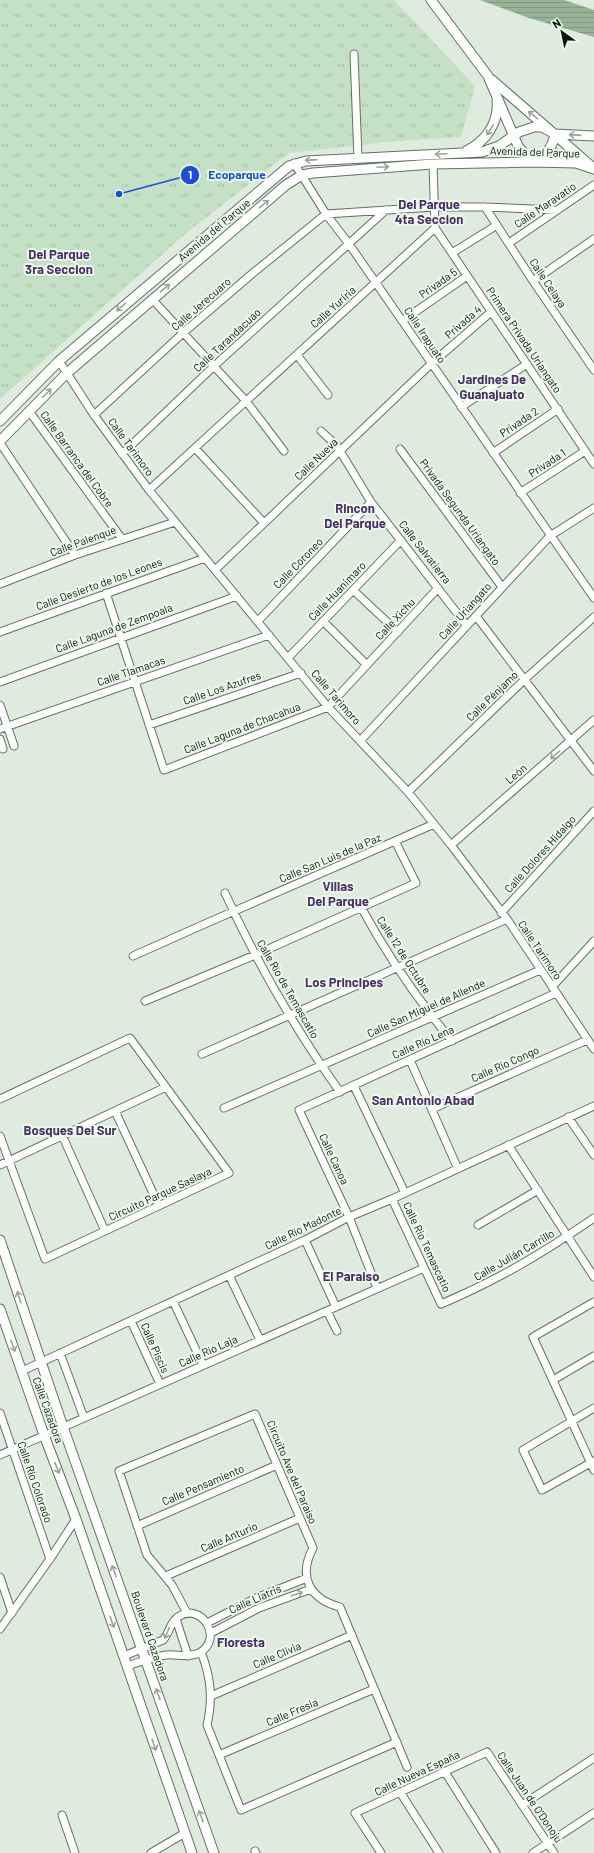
<svg xmlns="http://www.w3.org/2000/svg" width="594" height="1853" font-family="Barlow,sans-serif">
	<style>
		.park { fill: url(#park-tufts) }
		.water { fill: url(#water-rules) }
		.lines { fill: none; stroke-linecap: round; stroke-linejoin: round }
		.minor-casing { stroke: #647064; stroke-width: 9 }
		.tertiary-casing { stroke: #647064; stroke-width: 11 }
		.minor { stroke: #fff; stroke-width: 7 }
		.tertiary { stroke: #fff; stroke-width: 9 }
		.oneway { stroke: #9ea09e }
		.labels { text-anchor: middle; stroke-width: 4; stroke-linejoin: round; paint-order: stroke }
		.street-label { font-size: 11px; fill: #0d120d; stroke: #ebf9eb }
		.quarter-label { font-size: 13px; font-weight: bold; fill: #4c2f69; stroke: #ebf9eb }
		.leader { fill: none; stroke: #1d4ed8; stroke-width: 1.5 }
		.callout-dot { fill: #1d4ed8; stroke: #ebf9eb; stroke-width: 1.5 }
		.mark-label { font-size: 12px; text-anchor: middle; font-weight: bold; fill: #fff }
		.callout-label { font-size: 12px; text-anchor: middle; font-weight: bold; fill: #1d4ed8; stroke: #ebf9eb; stroke-width: 4; stroke-linejoin: round; paint-order: stroke }
	</style>
	<defs>
		<pattern id="park-tufts" width="24" height="20" patternUnits="userSpaceOnUse"><rect width="24" height="20" fill="#c5e1c5"/><path d="M3 7l-1-3M5 7V3M7 7l1-3M15 17l-1-3M17 17v-4M19 17l1-3" fill="none" stroke="#a8c0a8"/></pattern>
		<pattern id="water-rules" width="6" height="5" patternUnits="userSpaceOnUse"><rect width="6" height="5" fill="#97b397"/><path d="M0 2.5h6" fill="none" stroke="#819981"/></pattern>
	</defs>
	<rect width="100%" height="100%" fill="#deebde"/>
	<!-- park -->
	<path class="park" d="M0 0H394L475 86 461 137 387 142 289 153 185 234 0 399Z"/>
	<!-- water -->
	<path class="water" d="M480 0H564L594 10V37L529 18Z"/>
	<g class="lines">
		<!-- minor casing -->
		<g class="minor-casing">
			<path id="minor" d="M354 54 358 158
				M294 163 326 214 349 244 594 598
				M433 164 435 228
				M485 207 533 281 594 370
				M435 228 594 464
				M509 243 594 185
				M452 253 497 225
				M533 281 594 239
				M152 299 246 401 284 451
				M402 321 467 276
				M297 355 328 395
				M59 361 94 415 149 490 328 707 408 792 451 845 507 919 594 1049
				M461 407 527 364
				M29 411 122 539
				M94 415 183 333 253 273 326 214 434 207H485L557 210
				M321 431 337 446 371 502 467 626
				M0 443 75 555
				M195 448 264 523
				M400 449 502 587
				M493 453 558 409
				M122 454 213 367 386 210
				M149 490 435 228
				M520 493 585 451
				M215 570 431 364 491 312
				M0 584 75 555 175 522
				M353 590 398 632
				M106 593 164 770 328 707 438 588
				M476 616 594 771
				M258 621 371 502
				M323 621 367 665
				M0 632 205 558
				M288 658 401 540
				M0 682 237 596
				M0 705 14 746
				M149 725 301 673
				M0 729 269 635
				M0 739 3 749
				M361 740 550 536 594 508
				M408 792 525 679 594 617
				M451 845 594 720
				M225 893C257 963 295 1029 340 1092
				M361 907C387 955 417 999 452 1041
				M501 913 594 811
				M133 956 200 926 434 824
				M552 987 594 941
				M145 1001 255 955 416 883 395 841
				M202 1054 507 919
				M410 1060 458 1169
				M354 1086 405 1193
				M0 1099 130 1038 229 1173 45 1259 0 1136
				M224 1108 540 970
				M432 1109 587 1040
				M115 1111 159 1206
				M568 1117 594 1155
				M62 1135 105 1231
				M508 1145 594 1277
				M0 1165 166 1087
				M392 1199 441 1304C498 1280 543 1253 594 1218
				M478 1225 538 1190
				M305 1240 336 1307
				M229 1275 260 1340
				M377 1288 349 1217 299 1110 556 993
				M173 1301 203 1365
				M594 1302 533 1337 594 1470
				M327 1311 337 1331
				M131 1321 160 1384
				M60 1353 84 1418
				M22 1371 305 1240 349 1217 392 1199 594 1106
				M553 1380 594 1356
				M594 1408 523 1450 542 1490 594 1461
				M0 1413 50 1559
				M0 1455 424 1268
				M137 1526 277 1465
				M166 1576 300 1518
				M0 1577 12 1613
				M187 1613 172 1585 147 1555 119 1471 255 1414 313 1548C298 1576 309 1599 340 1607L407 1767
				M176 1619 188 1656
				M207 1623 256 1598 307 1578
				M0 1629 50 1559 76 1519
				M211 1633 259 1608 311 1589
				M201 1652C211 1677 213 1699 207 1725L241 1810 397 1742
				M124 1656 163 1640C170 1633 169 1623 178 1617 201 1601 225 1639 199 1653 189 1658 177 1654 166 1655 152 1657 140 1662 127 1666
				M211 1696 352 1635
				M219 1755 374 1689
				M445 1772 496 1853
				M400 1792 439 1853
				M522 1805 594 1758
				M62 1815 75 1853
				M255 1851 256 1853
				M151 1853 185 1833
				M381 1853 355 1813 487 1752 554 1853
				M533 1853 594 1813"/>
		</g>
		<!-- tertiary casing -->
		<g class="tertiary-casing">
			<path id="tertiary" d="M431 0 488 76 518 146 525 155 533 162C546 156 553 147 555 134
				M492 80 591 166
				M466 151C486 142 499 122 497 101
				M0 421 59 361 289 166 306 161 482 152 499 146 519 132 534 127H542L555 134 594 136
				M0 441 67 373 286 185 302 175 313 173 433 164 533 162 576 163 594 169
				M0 1240 63 1427 214 1853
				M0 1309 44 1435 76 1519 192 1853"/>
		</g>
		<!-- minor -->
		<use href="#minor" class="minor"/>
		<!-- tertiary -->
		<use href="#tertiary" class="tertiary"/>
	</g>
	<!-- one-way arrows -->
	<defs><path id="oneway-shaft" d="M-6 0H5M1.5-3L5.5 0L1.5 3" fill="none" stroke-width="1.6" stroke-linecap="round" stroke-linejoin="round"/></defs>
	<g class="oneway">
		<use href="#oneway-shaft" transform="translate(533 115) rotate(-140)"/>
		<use href="#oneway-shaft" transform="translate(490 130) rotate(121)"/>
		<use href="#oneway-shaft" transform="translate(575 135) rotate(-176)"/>
		<use href="#oneway-shaft" transform="translate(441 154) rotate(177)"/>
		<use href="#oneway-shaft" transform="translate(311 160) rotate(176)"/>
		<use href="#oneway-shaft" transform="translate(383 167) rotate(-3)"/>
		<use href="#oneway-shaft" transform="translate(264 204) rotate(-40)"/>
		<use href="#oneway-shaft" transform="translate(165 288) rotate(-40)"/>
		<use href="#oneway-shaft" transform="translate(121 307) rotate(139)"/>
		<use href="#oneway-shaft" transform="translate(47 393) rotate(-45)"/>
		<use href="#oneway-shaft" transform="translate(555 755) rotate(139)"/>
		<use href="#oneway-shaft" transform="translate(19 1297) rotate(-108)"/>
		<use href="#oneway-shaft" transform="translate(13 1346) rotate(71)"/>
		<use href="#oneway-shaft" transform="translate(57 1468) rotate(69)"/>
		<use href="#oneway-shaft" transform="translate(114 1571) rotate(-110)"/>
		<use href="#oneway-shaft" transform="translate(297 1594) rotate(-18)"/>
		<use href="#oneway-shaft" transform="translate(112 1622) rotate(71)"/>
		<use href="#oneway-shaft" transform="translate(167 1633) rotate(114)"/>
		<use href="#oneway-shaft" transform="translate(158 1694) rotate(-110)"/>
		<use href="#oneway-shaft" transform="translate(154 1745) rotate(71)"/>
		<use href="#oneway-shaft" transform="translate(201 1816) rotate(-110)"/>
	</g>
	<g class="labels">
		<!-- street labels -->
		<g class="street-label">
			<text transform="translate(535 152) rotate(2)" y="4">Avenida del Parque</text>
			<text transform="translate(545 205) rotate(-34)" y="4">Calle Maravatio</text>
			<text transform="translate(214 230) rotate(-40)" y="4">Avenida del Parque</text>
			<text transform="translate(438 283) rotate(-35)" y="4">Privada 5</text>
			<text transform="translate(548 283) rotate(56)" y="4">Calle Celaya</text>
			<text transform="translate(201 304) rotate(-41)" y="4">Calle Jerecuaro</text>
			<text transform="translate(333 307) rotate(-42)" y="4">Calle Yuriria</text>
			<text transform="translate(463 322) rotate(-41)" y="4">Privada 4</text>
			<text transform="translate(425 335) rotate(56)" y="4">Calle Irapuato</text>
			<text transform="translate(227 340) rotate(-43)" y="4">Calle Tarandacuao</text>
			<text transform="translate(524 340) rotate(56)" y="4">Primera Privada Uriangato</text>
			<text transform="translate(519 422) rotate(-34)" y="4">Privada 2</text>
			<text transform="translate(131 447) rotate(54)" y="4">Calle Tarimoro</text>
			<text transform="translate(77 459) rotate(54)" y="4">Calle Barranca del Cobre</text>
			<text transform="translate(316 459) rotate(-44)" y="4">Calle Nueva</text>
			<text transform="translate(547 463) rotate(-33)" y="4">Privada 1</text>
			<text transform="translate(460 512) rotate(54)" y="4">Privada Segunda Uriangato</text>
			<text transform="translate(83 541) rotate(-20)" y="4">Calle Palenque</text>
			<text transform="translate(425 552) rotate(52)" y="4">Calle Salvatierra</text>
			<text transform="translate(298 563) rotate(-46)" y="4">Calle Coroneo</text>
			<text transform="translate(99 584) rotate(-20)" y="4">Calle Desierto de los Leones</text>
			<text transform="translate(337 591) rotate(-46)" y="4">Calle Huanimaro</text>
			<text transform="translate(465 611) rotate(-48)" y="4">Calle Uriangato</text>
			<text transform="translate(395 619) rotate(-47)" y="4">Calle Xichu</text>
			<text transform="translate(114 628) rotate(-20)" y="4">Calle Laguna de Zempoala</text>
			<text transform="translate(131 671) rotate(-19)" y="4">Calle Tlamacas</text>
			<text transform="translate(222 688) rotate(-19)" y="4">Calle Los Azufres</text>
			<text transform="translate(492 696) rotate(-44)" y="4">Calle Pénjamo</text>
			<text transform="translate(336 697) rotate(49)" y="4">Calle Tarimoro</text>
			<text transform="translate(242 728) rotate(-21)" y="4">Calle Laguna de Chacahua</text>
			<text transform="translate(516 774) rotate(-41)" y="4">León</text>
			<text transform="translate(540 854) rotate(-48)" y="4">Calle Dolores Hidalgo</text>
			<text transform="translate(330 858) rotate(-23)" y="4">Calle San Luis de la Paz</text>
			<text transform="translate(540 950) rotate(56)" y="4">Calle Tarimoro</text>
			<text transform="translate(404 955) rotate(57)" y="4">Calle 12 de Octubre</text>
			<text transform="translate(288 989) rotate(60)" y="4">Calle Río de Temascatio</text>
			<text transform="translate(426 1008) rotate(-24)" y="4">Calle San Miguel de Allende</text>
			<text transform="translate(423 1042) rotate(-24)" y="4">Calle Río Lena</text>
			<text transform="translate(505 1064) rotate(-24)" y="4">Calle Río Congo</text>
			<text transform="translate(334 1159) rotate(65)" y="4">Calle Canoa</text>
			<text transform="translate(160 1194) rotate(-25)" y="4">Circuito Parque Saslaya</text>
			<text transform="translate(303 1228) rotate(-26)" y="4">Calle Río Madonte</text>
			<text transform="translate(427 1247) rotate(65)" y="4">Calle Río Temascatio</text>
			<text transform="translate(514 1255) rotate(-30)" y="4">Calle Julián Carrillo</text>
			<text transform="translate(155 1348) rotate(66)" y="4">Calle Piscis</text>
			<text transform="translate(208 1351) rotate(-24)" y="4">Calle Río Laja</text>
			<text transform="translate(48 1410) rotate(70)" y="4">Calle Cazadora</text>
			<text transform="translate(292 1472) rotate(67)" y="4">Circuito Ave del Paraíso</text>
			<text transform="translate(35 1482) rotate(71)" y="4">Calle Río Colorado</text>
			<text transform="translate(203 1485) rotate(-23)" y="4">Calle Pensamiento</text>
			<text transform="translate(229 1537) rotate(-23)" y="4">Calle Anturio</text>
			<text transform="translate(255 1599) rotate(-24)" y="4">Calle Liatris</text>
			<text transform="translate(150 1636) rotate(71)" y="4">Boulevard Cazadora</text>
			<text transform="translate(277 1655) rotate(-23)" y="4">Calle Clivia</text>
			<text transform="translate(292 1712) rotate(-23)" y="4">Calle Fresia</text>
			<text transform="translate(417 1773) rotate(-25)" y="4">Calle Nueva España</text>
			<text transform="translate(530 1797) rotate(56)" y="4">Calle Juan de O'Donoju</text>
		</g>
		<!-- quarter labels -->
		<g class="quarter-label">
			<text x="429" y="209">Del Parque<tspan x="429" dy="15">4ta Seccion</tspan></text>
			<text x="59" y="259">Del Parque<tspan x="59" dy="15">3ra Seccion</tspan></text>
			<text x="492" y="384">Jardines De<tspan x="492" dy="15">Guanajuato</tspan></text>
			<text x="355" y="513">Rincon<tspan x="355" dy="15">Del Parque</tspan></text>
			<text x="338" y="891">Villas<tspan x="338" dy="15">Del Parque</tspan></text>
			<text x="344" y="987">Los Principes</text>
			<text x="423" y="1105">San Antonio Abad</text>
			<text x="70" y="1135">Bosques Del Sur</text>
			<text x="351" y="1281">El Paraiso</text>
			<text x="241" y="1647">Floresta</text>
		</g>
	</g>
	<!-- callouts -->
	<path class="leader" d="M119 194L190 175"/>
	<g class="callout-dot">
		<circle cx="119" cy="194" r="4"/>
		<circle cx="190" cy="175" r="10"/>
	</g>
	<g class="mark-label">
		<text x="190" y="179">1</text>
	</g>
	<g class="callout-label">
		<text x="237" y="179">Ecoparque</text>
	</g>
	<!-- north arrow -->
	<g transform="translate(562 32) rotate(327)" stroke="#ebf9eb" stroke-width="3" paint-order="stroke">
	<path d="M0-3L7 15L0 10L-7 15Z" fill="#0d120d"/>
	<text y="-6" font-size="11" font-weight="bold" text-anchor="middle" fill="#0d120d">N</text>
	</g>
</svg>
